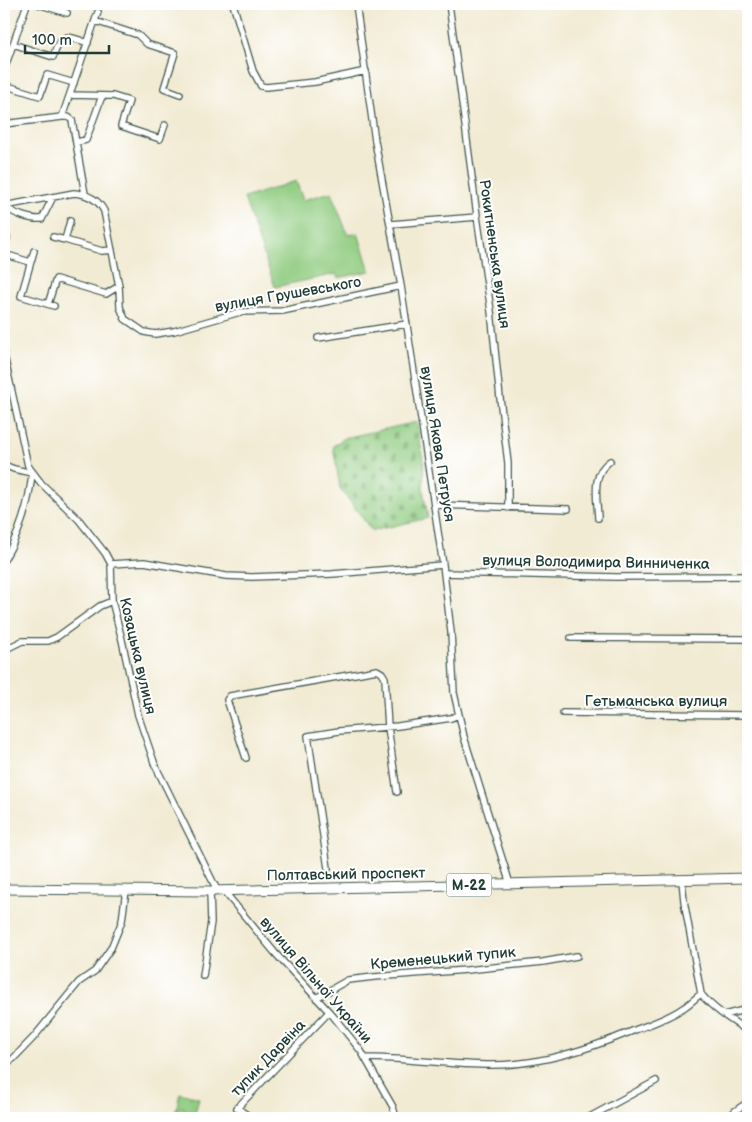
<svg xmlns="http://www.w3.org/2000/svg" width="752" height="1122" font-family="'Balsamiq Sans',sans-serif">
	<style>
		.cemetery { fill: url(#cemetery-stones); stroke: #58845a }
		.park { fill: url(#park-crowns); stroke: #58845a }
		.pitch { fill: #91cc81; stroke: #58845a }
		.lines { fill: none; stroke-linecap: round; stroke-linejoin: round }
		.minor-casing { stroke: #3f574c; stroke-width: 8 }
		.highway-casing { stroke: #3f574c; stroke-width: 11 }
		.minor { stroke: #fff; stroke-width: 5.5 }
		.highway { stroke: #fff; stroke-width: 9 }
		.labels { text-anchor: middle; stroke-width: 4; stroke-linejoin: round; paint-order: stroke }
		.shield { fill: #fff; stroke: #627771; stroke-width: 1 }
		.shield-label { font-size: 14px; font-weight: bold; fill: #1f3d34 }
		.street-label { font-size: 15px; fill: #1f3d34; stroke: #fff }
	</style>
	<defs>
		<pattern id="cemetery-stones" width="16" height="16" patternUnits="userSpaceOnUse" patternTransform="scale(1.25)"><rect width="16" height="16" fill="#91cc81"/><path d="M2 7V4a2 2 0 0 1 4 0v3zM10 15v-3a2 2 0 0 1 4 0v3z" fill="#76a76a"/></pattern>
		<pattern id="park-crowns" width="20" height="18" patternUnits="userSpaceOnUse" patternTransform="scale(1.25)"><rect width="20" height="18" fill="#91cc81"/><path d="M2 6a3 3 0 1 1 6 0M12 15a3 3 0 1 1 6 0" fill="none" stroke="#76a76a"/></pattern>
	</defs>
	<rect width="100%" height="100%" fill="#fff"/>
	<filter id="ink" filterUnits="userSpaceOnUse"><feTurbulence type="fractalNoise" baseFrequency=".02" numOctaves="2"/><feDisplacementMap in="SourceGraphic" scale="10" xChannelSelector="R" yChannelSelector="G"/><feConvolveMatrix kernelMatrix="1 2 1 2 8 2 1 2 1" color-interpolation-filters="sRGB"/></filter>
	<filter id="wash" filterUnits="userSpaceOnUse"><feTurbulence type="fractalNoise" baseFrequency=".0096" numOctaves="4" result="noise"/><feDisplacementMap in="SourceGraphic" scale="20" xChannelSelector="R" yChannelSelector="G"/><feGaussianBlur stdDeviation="1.12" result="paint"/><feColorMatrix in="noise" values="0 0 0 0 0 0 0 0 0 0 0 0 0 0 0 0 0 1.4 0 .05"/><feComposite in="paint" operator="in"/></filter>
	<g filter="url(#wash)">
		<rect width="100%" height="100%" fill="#f2ebd4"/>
		<!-- cemetery -->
		<path class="cemetery" d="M417 422 424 465 423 489 428 518 372 531 340 488 333 446 344 438Z"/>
		<!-- park -->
		<path class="park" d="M180 1093 199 1098 194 1118H174Z"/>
		<!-- pitch -->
		<path class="pitch" d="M296 181 303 200 331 192 348 235 358 233 370 271 338 278 336 274 275 287 244 198Z"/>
	</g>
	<g filter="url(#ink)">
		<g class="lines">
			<!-- minor casing -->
			<g class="minor-casing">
				<path id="minor" d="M38 4 67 13
					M233 4 253 71 261 86 266 87 315 82 366 71
					M356 4 375 141 401 286 443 565 451 632 454 693 464 737 510 884
					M449 4 478 223 491 311 500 398 508 463V508
					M4 13 7 4
					M95 21 138 35 147 44 175 53 164 88 180 94
					M13 44 53 57C62 32 64 35 88 43
					M4 70 27 4
					M4 85 40 96 47 75 74 83
					M71 95 113 96 129 101 121 126 160 139 165 125
					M4 108 7 115 5 123
					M62 117 98 12
					M4 124 62 117H68L72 120 85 194
					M77 142 86 140 102 96
					M4 206 74 193C88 194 98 199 104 211L119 286 120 307 125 319 144 332 155 334 174 331 240 312 282 311 401 286
					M4 206C14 214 30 220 42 219L53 197
					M70 221 65 240 102 251 112 250
					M391 224 477 217
					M53 237 65 240
					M4 250 7 238
					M34 251 21 296 54 306
					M4 254 30 262
					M48 304 56 279 106 294 119 286
					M318 338 407 324
					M4 355 28 466 41 483 79 520 105 553 111 564 112 601 122 640 138 715 155 765 217 890
					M4 465 14 469 32 473C29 505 20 533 4 560
					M435 505 568 509
					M598 518C597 497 591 474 610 461
					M111 564 144 562 226 576 252 577 332 574 443 565
					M444 573 616 577 748 576
					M571 638 748 639
					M4 650 22 641H48L57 637 100 606 112 601
					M563 713 748 715
					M246 758 227 700 230 696 377 670 382 673 385 678 388 727 397 792
					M328 868 308 736 339 731 398 726 451 718 458 715
					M682 880 684 901 701 994C714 1010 731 1020 748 1031
					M223 890 275 953 333 1016 361 1051 393 1107 396 1118
					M203 976 211 922 210 891
					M316 998 348 980 374 977 467 970 543 962 577 956
					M724 1015 748 1009
					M365 1058C407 1058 449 1065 491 1065 541 1065 589 1049 635 1030 651 1024 669 1018 683 1008 690 1004 695 998 701 994
					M4 1065 13 1059 34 1037 79 982 95 971 111 948 122 921 126 890
					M252 1118 237 1108 329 1012
					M588 1118 656 1081
					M728 1118 735 1111 748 1102"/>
			</g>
			<!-- highway casing -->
			<g class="highway-casing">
				<path id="highway" d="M4 889 210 891 748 878"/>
			</g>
			<!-- minor -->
			<use href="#minor" class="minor"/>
			<!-- highway -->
			<use href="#highway" class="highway"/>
		</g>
	</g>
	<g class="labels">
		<!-- shield labels -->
		<rect class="shield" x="446.5" y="873.5" width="45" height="23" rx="4"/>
		<g class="shield-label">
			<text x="469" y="890">М-22</text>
		</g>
		<!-- street labels -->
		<g class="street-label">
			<text transform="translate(495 254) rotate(82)" y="5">Рокитненська вулиця</text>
			<text transform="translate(288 294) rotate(-10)" y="5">вулиця Грушевського</text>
			<text transform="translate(438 444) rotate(81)" y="5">вулиця Якова Петруся</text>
			<text transform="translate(596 562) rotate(1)" y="5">вулиця Володимира Винниченка</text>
			<text transform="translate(138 656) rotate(77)" y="5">Козацька вулиця</text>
			<text x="656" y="706">Гетьманська вулиця</text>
			<text transform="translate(346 874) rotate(-1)" y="5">Полтавський проспект</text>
			<text transform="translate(443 958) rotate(-5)" y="5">Кременецький тупик</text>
			<text transform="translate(316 980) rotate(49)" y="5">вулиця Вільної України</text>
			<text transform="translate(268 1058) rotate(-46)" y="5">тупик Дарвіна</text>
		</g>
	</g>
	<!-- margin -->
	<rect width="752" height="1122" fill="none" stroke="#fff" stroke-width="20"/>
	<!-- scale -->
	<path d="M25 45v8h84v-8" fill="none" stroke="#1f3d34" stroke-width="2.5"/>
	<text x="32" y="45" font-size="15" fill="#1f3d34" stroke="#ffffff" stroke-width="4" paint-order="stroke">100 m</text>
</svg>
